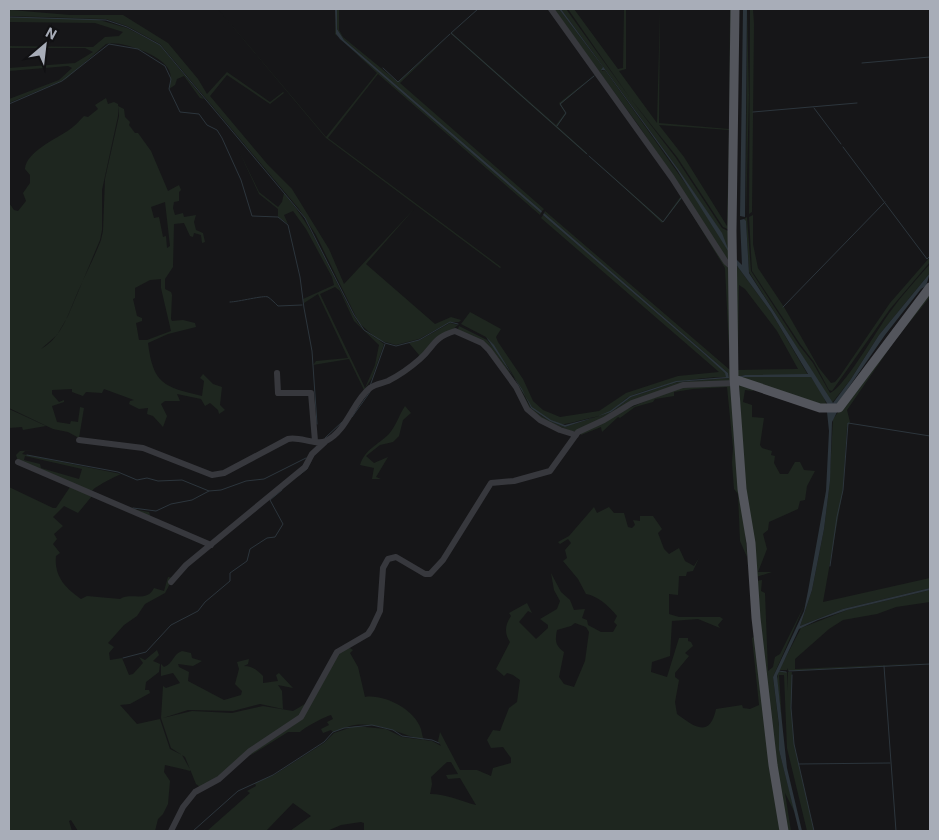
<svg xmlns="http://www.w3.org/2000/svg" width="939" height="840" font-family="Roboto,sans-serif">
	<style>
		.green { fill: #1e261f; fill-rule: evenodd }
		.water { fill: #2c353c }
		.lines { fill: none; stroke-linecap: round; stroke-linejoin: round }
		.stream { stroke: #2c353c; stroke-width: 1 }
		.minor { stroke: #37383d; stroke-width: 6 }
		.major { stroke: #53555c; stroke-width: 9 }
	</style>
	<rect width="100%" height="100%" fill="#161618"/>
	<!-- green -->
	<path class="green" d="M218 9 326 137 377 73 335 34V9L336 34 340 39 541 213 540 215 378 74 328 138 501 267 500 268 326 138Z
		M337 9H339V30L343 37 398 82 479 9 452 33 556 125 565 113 559 103 597 73 561 104 566 114 557 126 587 153 586 154 451 34 400 83 544 209 542 211 344 40 337 29Z
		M553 9H559L603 67 602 71 605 70 724 238 678 169 561 9H566L630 98 676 158 722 228 730 232 731 259 727 260 639 126Z
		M568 9H574L618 69 623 68 624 9H626V69L619 71 657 123 660 9 659 123 729 129 730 9H733L730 230 723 227 677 157 630 98ZM659 125 729 130 727 226 684 157Z
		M747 9 749 95 746 216Z
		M750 9H753L754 24 752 212 749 214Z
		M11 10 70 15H123L168 43 198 79 207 94 227 72 270 102 283 92 284 93 270 104 227 75 210 96 268 165 292 189 329 249 344 284 414 209 366 264 435 324 451 317 461 320 459 322H450L419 339 396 345 378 340 359 323 316 235 299 209 160 44 127 26 106 19 9 16V11Z
		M9 17 96 19 127 28 160 45 204 99 200 98 184 76 177 79 175 85 169 89C170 82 172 76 169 70 162 55 120 40 106 44L66 79 9 103V99L59 80 72 68 68 66 9 71V68L75 63 93 52 85 48H9V46L93 47 105 37 119 36 123 32 95 23 9 22Z
		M106 98 108 104 114 102 118 104V116L102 190V230L100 240 68 316 57 335 41 349C64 336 69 310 80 287 87 271 95 256 101 240L103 231 105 179 119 116 118 106 124 109 125 117 130 122 129 125 135 133H138L151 151 168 191 179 185 181 190 179 192V201L174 202 173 208 175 215 183 213 184 217 196 215 194 222 196 230 203 233 205 242 202 243 201 235 194 233 193 237 190 236 184 223 174 224 173 267 165 279V289L171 292 172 295 171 319 172 321 183 320 195 323 196 327 168 334 148 343C153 384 164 387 202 396L204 381 200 378 203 374 213 384 222 387 220 405 225 410 219 414 218 410 210 403 205 406 201 399 177 394 180 401H165L161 404 167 416 163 427 153 416 147 414 148 408 139 409 129 404 130 401 134 400 104 389 102 393 86 392 83 396 72 392V389L52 390V394L59 402 64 400V402L52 406 57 422 70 424 71 421 78 422 80 407 84 408 79 438 68 432 53 429 9 408V203L14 210 18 211 26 201 23 193 30 183V175L25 169C26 152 56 139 69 130 75 126 79 121 84 116L88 117 98 109 95 105ZM165 202 170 246 167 248 166 236 163 237 159 217 154 218 151 207ZM161 279V288L171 331 147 340H139L136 323 142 321V318L137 316 133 299 135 298V288L150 280Z
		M239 151 259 192 278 207 282 202 284 193C318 232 332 279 358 323L364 330 384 344 372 378 364 390 349 359 313 365 316 361 348 358 318 294 304 303 303 299 334 285 332 277 306 229 293 211 284 215 288 224 278 217V209L259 194ZM335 287 340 291 354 321 379 345 375 365 365 388 320 294Z
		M589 155 663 221 681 196 730 267V381L687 383 577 431H571L546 421 528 408 498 358 458 329 459 326 487 340 497 351 486 337 461 324 470 312 501 329 496 337 498 342 523 379 533 401 543 410 560 417 599 411 626 393 678 376 719 372 541 218 543 215 703 353 726 373 727 377C693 377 664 384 633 395 624 398 619 406 611 411 604 415 594 417 586 419 565 424 560 429 539 414 523 401 517 376 503 361L531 408 550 421 565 427 611 412 631 397 677 382 729 378 728 373 544 213 545 211 730 370 725 268 682 198 662 223Z
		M753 215V244L758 268 784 307 819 368 831 383 835 382 840 376 890 303 930 257V262L890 309 832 391 829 390 814 362 800 344 752 271 749 217Z
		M747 217 751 271 799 345 813 363 830 393C845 387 878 328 890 312 902 295 916 280 930 264V273L879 335 851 379 832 403 749 272 746 222 744 219Z
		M735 263 771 312 808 375H745L737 377H811L822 393 828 408 737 379 736 370 798 369 777 331 745 289 739 285 738 360 736 363Z
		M930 291V297L896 339 847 410 850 422 847 427 843 490 823 602 930 578V588L843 609 800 626 812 590 824 529 829 489 833 419Z
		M450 323 458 325 417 359 419 355 409 343 420 340Z
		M739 384 753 388V391L745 390 743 402 752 405V417L764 418 760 445 762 448 772 451 771 455 775 456 774 463 780 474H788L795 462H800L804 470 815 471 807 486 805 500 800 501 798 509 769 522 768 530 763 534 767 549 758 572H772L756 577 745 493Z
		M731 385 749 574 747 557 740 541 738 494 734 489 732 463 733 448 727 387 693 389 674 392V396L655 399 653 402 635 407 620 418 618 417 602 432 601 427 581 435 580 433 629 407 680 388Z
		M405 406 411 413 403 420 399 436 393 442 380 445 366 456 374 463 388 457 376 477 381 479H372L374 468 360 465C365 449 378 445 389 434 396 426 399 415 405 406Z
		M9 409 46 426 23 430 22 427 9 428Z
		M39 450 25 451 22 454 121 474C116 476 94 487 92 491L133 509 149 512 151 518 18 461 16 455 20 451ZM25 456 82 469 79 479 41 468 40 464 24 460Z
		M9 487 53 508H56L70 487 92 496 78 513 64 506 53 517 63 526 54 534 57 539 53 544 60 553 56 556C54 576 65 588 81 599L87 596 120 599C131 592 147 603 154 588L164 591 168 577 173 578 165 593 145 604 137 616 124 625 108 643 114 647 109 653 110 660 122 658 129 675 133 674 143 663 139 657 145 660 157 650 159 655 153 661 160 664 159 672 146 682 145 690H149L150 693 130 704 120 705 137 724 160 719 170 749 182 755 191 771 165 765 164 772 170 781 168 804 163 814 158 819 155 831H78L71 820 69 821 72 831H9Z
		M594 507 597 513 609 507 614 513H624L628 527 632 528 635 525 633 520 640 521V516H653L662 529 658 533 664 549 669 554 679 548 685 561 694 566 699 558 693 571 687 572 686 576H679L678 595 669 594V614L679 617H720L723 619 718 625 720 628 698 619 672 621 670 656 652 662 651 672 667 677 679 638H688V641L691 642 693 646 685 653 689 656 675 673V677L679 680 675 702 677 714C693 726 710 739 716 709L742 705 743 708 750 709 759 705 752 638 755 636 782 831H364V823L361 822 341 825 327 831H290L311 816 293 803 266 831H207L250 793 247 791 256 786 255 783 274 775 324 743 334 733 355 726 386 729 402 737 432 741 441 746 438 741 440 732 460 770H477L491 776 493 768 511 763V758L503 747 491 748 487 740 493 730 500 731 509 708 517 702 520 680 513 675 507 673 504 676 496 669 510 642C504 633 505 625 511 616L509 613 527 603 532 613 528 611 519 622 536 639 548 628V625L540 619 557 609 560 601 554 590 551 573 561 592 570 600 574 610 585 609 582 618 587 620 588 625 601 632H613L617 625 614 622 617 616C609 606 598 596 586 594L578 579 563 561 567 558 565 550 571 543 568 539 560 544 558 542 569 536ZM575 623 586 627 589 632 585 661 574 687 564 684 559 677 564 652C555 645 555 641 557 630L571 626ZM447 762H451L458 774 446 775 448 779 460 778 476 805C460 801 447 794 430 794L432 784 431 777Z
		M762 580 761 591 765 593 768 671 773 667 775 657 780 654 805 604 773 677 779 726V750L795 813 785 793 791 831H787L774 749 756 581Z
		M930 590V602L896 607 877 614 843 620 829 629 795 659V669L930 663 788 671V668L787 670H779L801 628 847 610Z
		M348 647 353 650 350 653 358 667 365 697C384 694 414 709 421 729 422 733 422 736 424 740 401 735 380 722 355 725 347 726 341 730 333 732L331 730 323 733 321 729 329 725 327 722 333 719 331 715C324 717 305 727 300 732H288L251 755 250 754 294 725 337 655Z
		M182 651 191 653 192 658 202 661 193 666 178 664 179 667 189 672 188 681 224 700 241 695 242 691 235 684 239 669 237 662 249 659 248 664 244 666C252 666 257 670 263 676V683L278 681 276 675 279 673 293 688 278 685 282 691 283 709 260 704 233 711 188 710 163 718 192 711 232 713 263 706 293 711 305 704 303 713 215 779 200 787 196 784 185 757 171 748 161 718 163 686 166 688 180 683 173 673 161 676V664L164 667C173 664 173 654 182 651Z
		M778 672H787V691L788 672H792L791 708 794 744 814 831H807L787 748 784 675H779L782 723 777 680Z"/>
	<!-- water -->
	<path class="water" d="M335 9H337V29L344 40 542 211 541 213 340 39 336 34Z
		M559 9H561L678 169 722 233 730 254 677 170 605 70H601L603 67Z
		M743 9H747L745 217 740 216Z
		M544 213 728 373 729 378 677 382 631 397 611 412 565 427 550 421 531 408 522 389 486 337 494 345 532 407 551 420 565 425 596 417 610 411 630 396 676 381 726 377 725 373 703 353 543 215Z
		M744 219 746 221 749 273 833 403 851 379 879 335 930 273 926 286 921 289 885 335 840 400 838 406 828 405 811 377H737L745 375 808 374 771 312 735 263V258L742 265 740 220Z
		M827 412H837L832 422 830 481 824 529 812 590 800 626 843 609 930 588V590L847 610 818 620 799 629 777 676 787 768 802 831H799L779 750V725L773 677 804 611 808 591 826 491 829 431Z"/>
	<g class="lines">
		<!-- stream -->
		<path class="stream" d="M478 9 451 33 587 154
			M9 17 106 20 127 27 160 45 305 218 354 315 364 330 385 343 396 346 419 340 450 322 458 324
			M862 63 930 57
			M383 68 398 82 450 34
			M9 104 62 81 109 44 138 49 165 66 171 79 169 89 180 112 199 114 207 125 217 130 222 138 241 180 252 216 278 217 288 225 300 277 304 308 312 351 317 424
			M814 108 841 144
			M753 112 857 103
			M557 126 566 113 560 104 594 76
			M843 147 927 259 930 256
			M589 156 663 222 681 198
			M230 302C238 302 264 295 268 297 271 299 275 303 278 306L302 305
			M783 307 885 202
			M370 386 385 344
			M352 417 370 392
			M325 438 342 422
			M27 455 118 472 137 480 147 478 158 481 182 480 209 491 221 490 246 481 264 479 306 458
			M298 476 307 469 311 461
			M133 508 156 511 171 504 192 500 209 491
			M830 566 837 517 843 490 848 423 930 436
			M123 658 146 652 171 625 198 611 205 602 230 581V573L247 561 250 549 267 538 275 537 283 524 270 500 282 490
			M884 666 896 831
			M778 671 786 672
			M789 671 930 664
			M792 675 791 708 794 744 814 831
			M799 764 890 763
			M193 831 238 791 273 775 324 742 333 732 344 728 372 725 393 730 402 736 432 740 439 743"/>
		<!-- minor -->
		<path class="minor" d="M551 9 672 178 726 262 733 268
			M277 373 278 393H311L315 441
			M79 440 143 448 212 475 224 473 288 439C300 436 315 446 326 441 347 431 353 401 370 388 375 384 383 383 388 381 398 376 412 366 420 359 435 346 432 338 455 331L482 343 489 350 516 387 527 409 540 420 560 430 576 435
			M18 462 211 545
			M171 582 186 565 305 467 312 454 325 442
			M171 831 183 807 195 792 219 779 250 751 301 717 337 652 368 634 372 628 380 611 383 568 388 559 396 557 425 574H430L443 560 491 483 514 481 550 471 578 432 604 420 632 403 683 385 735 383"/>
		<!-- major -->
		<path class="major" d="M735 9 732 231 734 378 742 489 751 543 756 618 773 765 784 831
			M734 379 820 408H839L930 287"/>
	</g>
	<!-- border -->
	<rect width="939" height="840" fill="none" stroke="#a8adb8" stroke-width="20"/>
	<!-- north arrow -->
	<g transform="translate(45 45) rotate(28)" stroke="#111113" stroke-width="4" paint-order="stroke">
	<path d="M0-4L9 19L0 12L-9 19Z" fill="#a8adb8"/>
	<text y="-8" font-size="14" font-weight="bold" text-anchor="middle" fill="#a8adb8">N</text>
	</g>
</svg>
